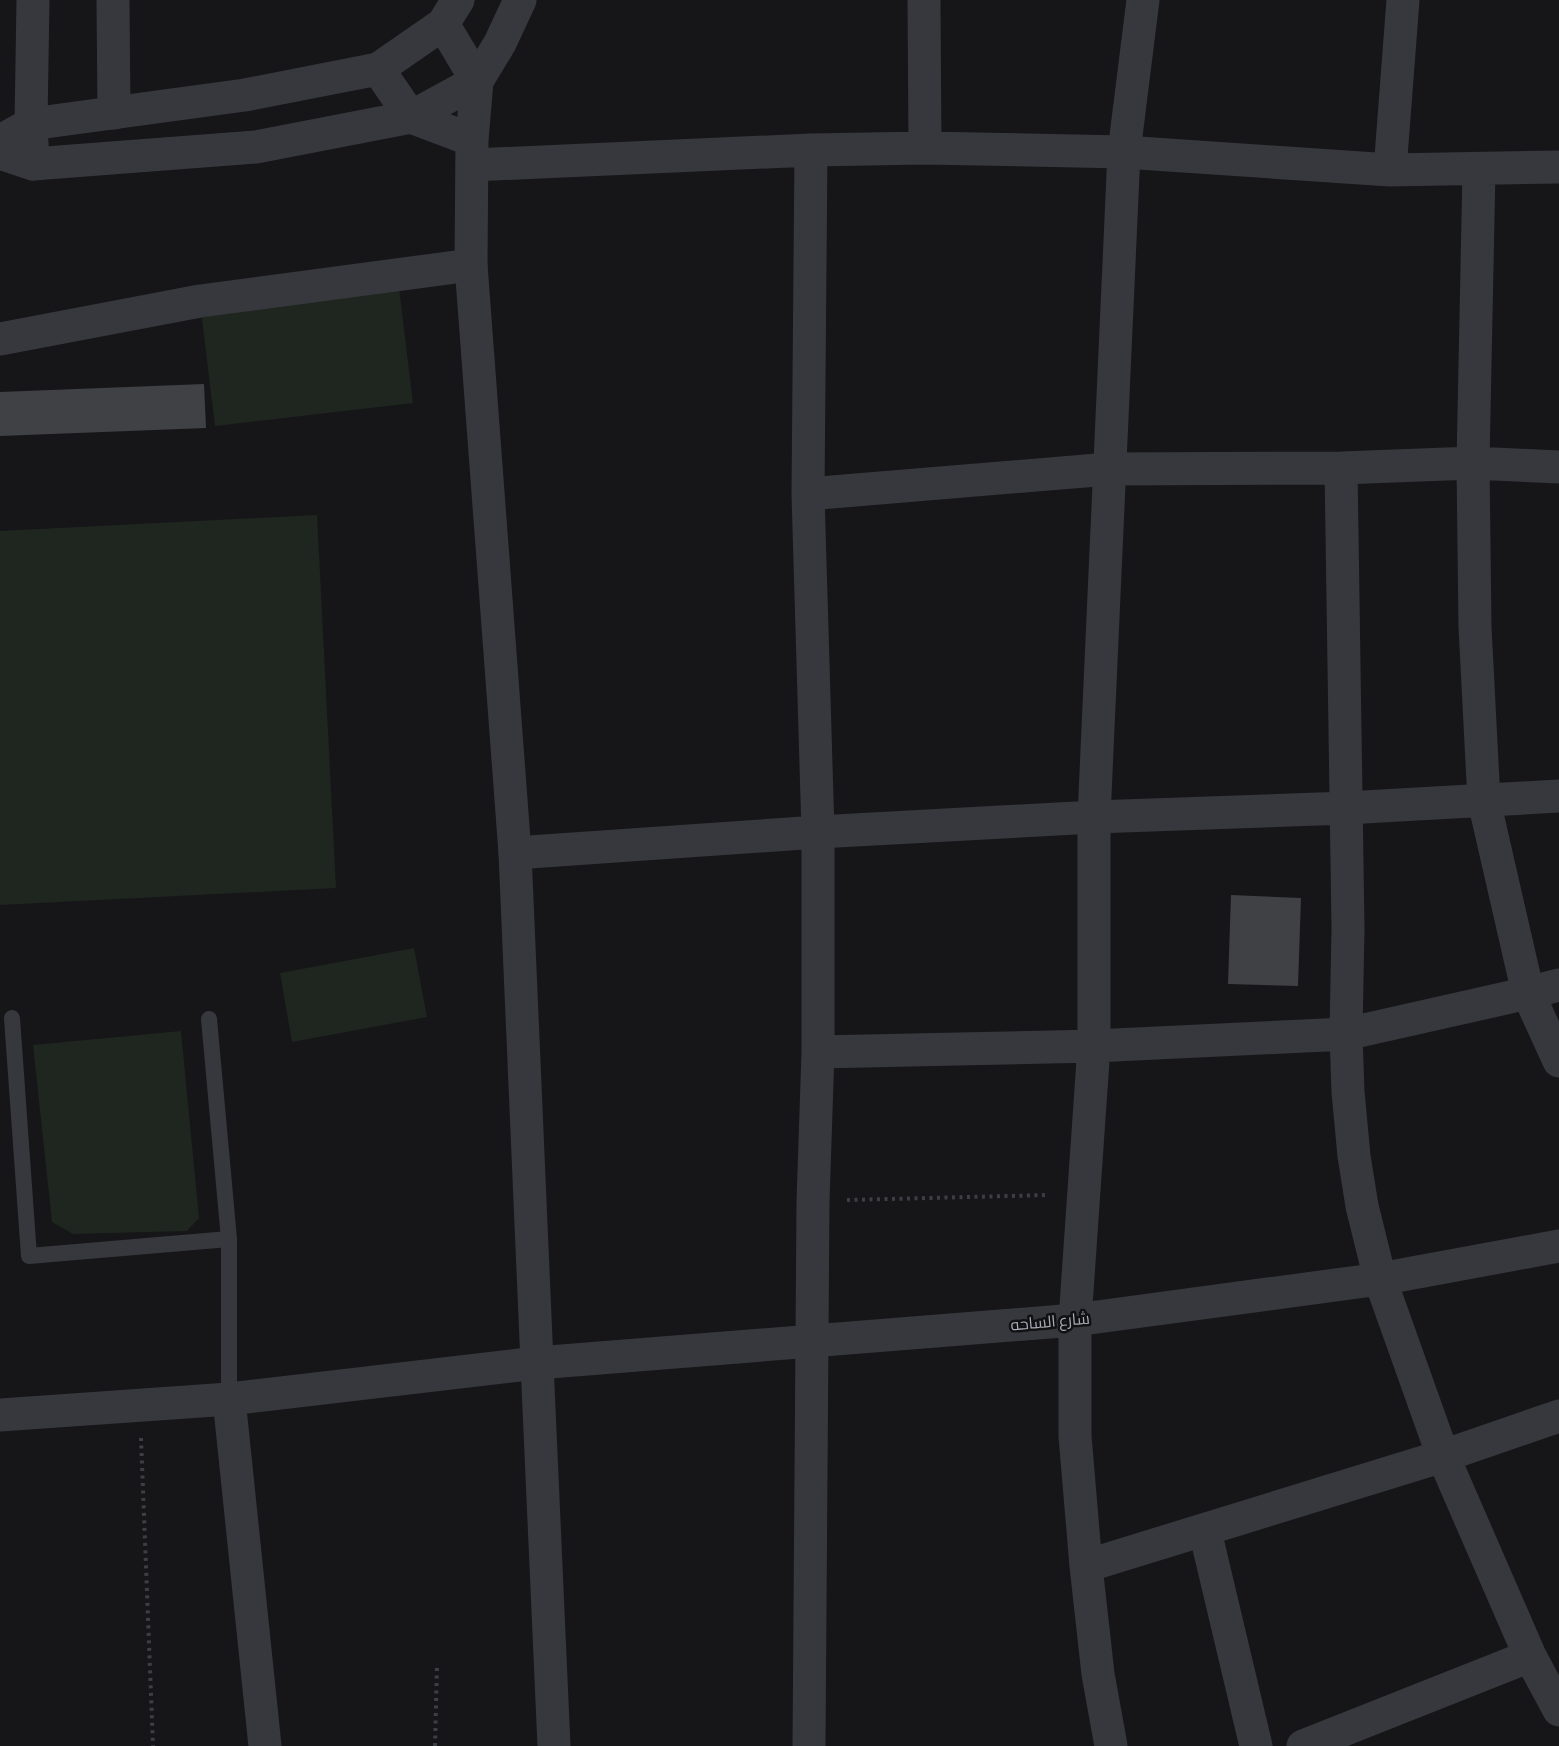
<svg xmlns="http://www.w3.org/2000/svg" width="1559" height="1746" font-family="Barlow,Cairo,sans-serif">
	<style>
		.green { fill: #1e261f }
		.building { fill: #404145 }
		.lines { fill: none; stroke-linecap: round; stroke-linejoin: round }
		.path { stroke: #3d3f44; stroke-width: 4; stroke-dasharray: 3 4.5; stroke-linecap: butt }
		.service { stroke: #37383d; stroke-width: 16 }
		.minor { stroke: #37383d; stroke-width: 33 }
		.tertiary { stroke: #37383d; stroke-width: 33 }
		.labels { text-anchor: middle; stroke-width: 5; stroke-linejoin: round; paint-order: stroke }
		.street-label { font-size: 16px; fill: #a8adb8; stroke: #111113 }
	</style>
	<rect width="100%" height="100%" fill="#161618"/>
	<!-- green -->
	<path class="green" d="M399 288 413 403 215 426 201 311Z
		M317 515 336 888 0 905V531Z
		M414 948 427 1017 292 1042 280 973Z
		M181 1031 199 1218 187 1231 73 1234 52 1222 33 1045Z"/>
	<!-- building -->
	<path class="building" d="M204 384 206 428 0 436V392Z
		M1231 895 1301 898 1298 986 1228 984Z"/>
	<g class="lines">
		<!-- path -->
		<path class="path" d="M847 1200 1049 1195
			M141 1438 153 1746
			M435 1746 437 1665"/>
		<!-- service -->
		<path class="service" d="M12 1018 29 1256 229 1239
			M209 1019 229 1239V1399"/>
		<!-- minor -->
		<path class="minor" d="M33 0 31 124 33 164
			M113 0 114 113
			M924 0 925 148
			M473 165 811 150 925 148 1124 152 1390 170 1559 167
			M1479 169 1473 463 1475 627 1484 801 1528 993 1559 1061
			M1390 170 1403 0
			M0 339 200 301 471 265
			M1341 468 1348 928 1346 1034 1348 1092 1354 1156 1362 1206 1380 1279 1443 1456 1530 1656 1559 1710
			M808 494 1109 469 1341 468 1473 463 1559 467
			M515 853 818 832 1094 817 1346 808 1559 796
			M818 1052 1094 1046 1346 1034 1528 993 1559 985
			M0 1415 229 1399
			M1205 1531 1256 1746
			M1086 1566 1443 1456 1559 1416
			M554 1746 537 1363 1075 1320 1380 1279 1559 1246
			M809 1746 813 1201 818 1052V832L808 494 811 150
			M1111 1746 1098 1674 1086 1566 1075 1436V1320L1094 1046V817L1124 152 1143 0
			M1303 1746 1530 1656"/>
		<!-- tertiary -->
		<path class="tertiary" d="M378 69 411 117 472 140
			M0 141 31 124 245 95 378 69 443 24 458 0
			M0 153 33 164 256 147 411 117 477 81 500 43 520 0
			M265 1746 229 1399 537 1363 515 853 471 265 472 140 477 81 443 24"/>
	</g>
	<g class="labels">
		<!-- street labels -->
		<g class="street-label">
			<text transform="translate(1050 1321) rotate(-5)" y="6">شارع الساحه</text>
		</g>
	</g>
</svg>
